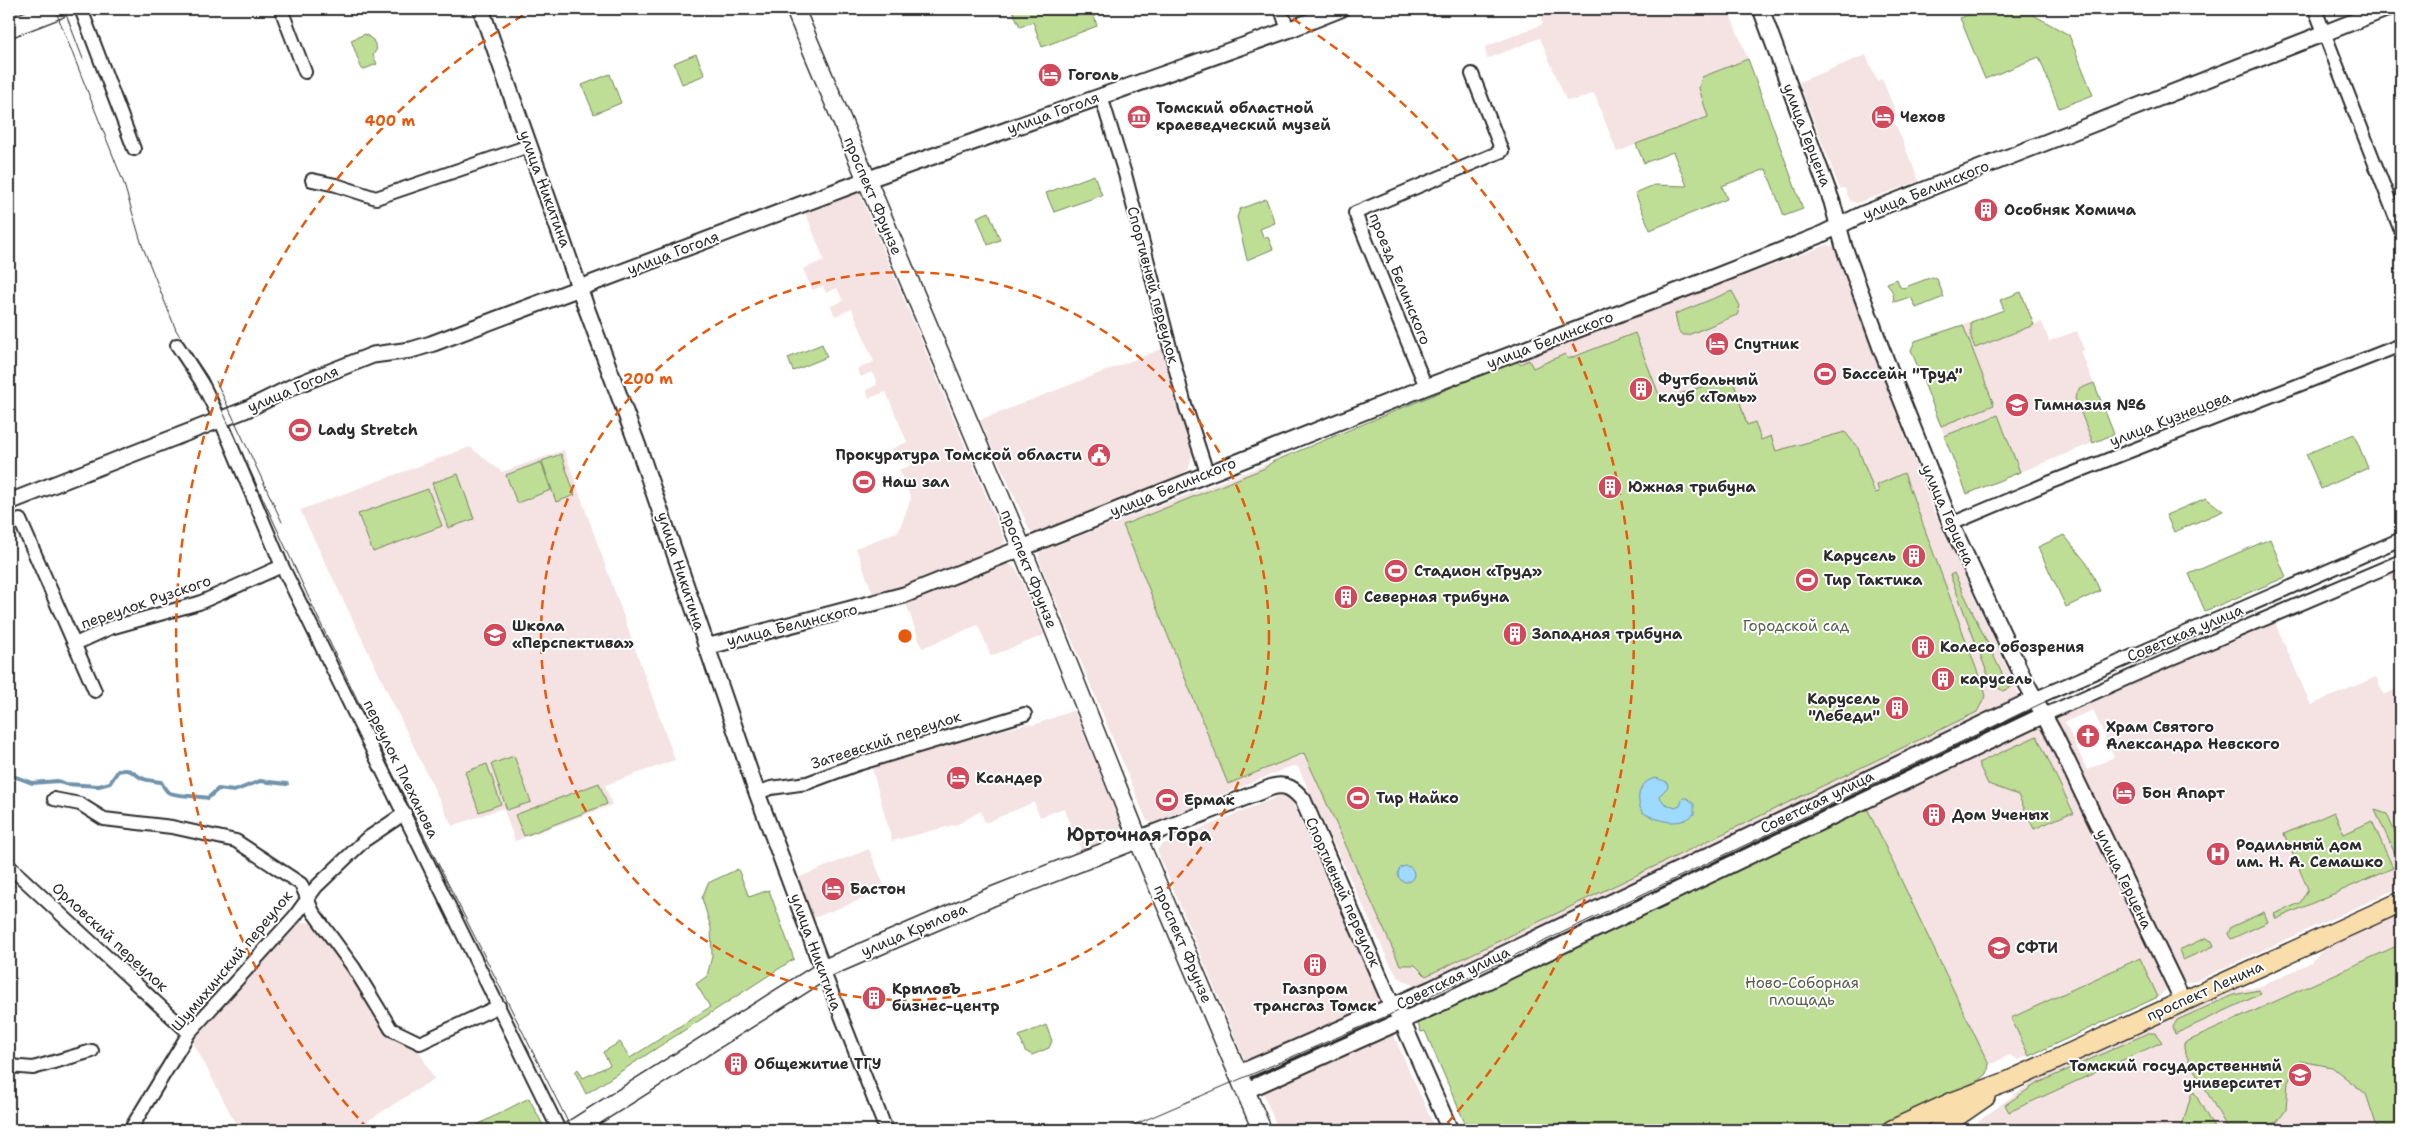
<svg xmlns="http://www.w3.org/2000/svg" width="2410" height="1139" font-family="'Shantell Sans',sans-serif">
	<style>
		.built { fill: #f4e3e2; fill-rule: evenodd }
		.green { fill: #bedd95; stroke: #748460 }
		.water { fill: #9ed9fe; stroke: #7093aa }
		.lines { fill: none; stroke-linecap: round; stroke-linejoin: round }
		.stream { stroke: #7093aa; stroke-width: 4 }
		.minor-casing { stroke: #2b2b2b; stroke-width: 16 }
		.tertiary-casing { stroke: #2b2b2b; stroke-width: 19 }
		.secondary-casing { stroke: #2b2b2b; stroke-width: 21 }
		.primary-casing { stroke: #2b2b2b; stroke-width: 22 }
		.minor { stroke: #fff; stroke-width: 12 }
		.tertiary { stroke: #fff; stroke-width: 15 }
		.secondary { stroke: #fff; stroke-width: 18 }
		.primary { stroke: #f9ddab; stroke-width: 19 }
		.tram { stroke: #2b2b2b; stroke-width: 1 }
		.ring { fill: none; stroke: #e8590c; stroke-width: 2.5; stroke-dasharray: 9 6 }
		.labels { text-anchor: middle; stroke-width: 4; stroke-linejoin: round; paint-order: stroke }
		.poi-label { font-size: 15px; font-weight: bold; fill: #2b2b2b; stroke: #fff; text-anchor: start }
		.street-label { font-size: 15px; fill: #2b2b2b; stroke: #fff }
		.park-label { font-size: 15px; fill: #57604b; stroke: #fff }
		.quarter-label { font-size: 18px; font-weight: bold; fill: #2b2b2b; stroke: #fff }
		.centre { fill: #e8590c; stroke: #fff; stroke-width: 2.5 }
		.ring-label { font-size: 15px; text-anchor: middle; font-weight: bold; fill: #e8590c; stroke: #fff; stroke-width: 4; stroke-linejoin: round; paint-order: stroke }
	</style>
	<rect width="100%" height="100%" fill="#fff"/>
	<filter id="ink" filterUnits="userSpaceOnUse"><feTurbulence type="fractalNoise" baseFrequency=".02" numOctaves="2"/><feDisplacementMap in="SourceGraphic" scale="10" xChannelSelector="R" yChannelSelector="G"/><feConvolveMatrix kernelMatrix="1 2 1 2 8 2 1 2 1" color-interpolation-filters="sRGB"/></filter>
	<g filter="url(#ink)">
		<!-- built -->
		<path class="built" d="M1557 9H1728L1748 59 1702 77 1699 88 1708 117 1617 152 1594 93 1576 100H1566L1540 38 1487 59 1485 47 1543 24 1541 17 1557 11Z
			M1866 55 1877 81 1882 79 1897 115 1893 118 1919 181 1857 203 1850 201 1845 188 1840 189 1799 82Z
			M858 190 1005 541 1003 545 979 556 901 589 874 597 856 548 899 531 911 498 899 470 911 465 905 452 894 457 891 449 907 442 886 392 869 398 866 390 877 385 876 380 872 372 861 377 857 369 874 362 852 309 835 316 831 306 843 301 837 288 826 293 823 286 812 290 803 269 824 260 804 209Z
			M1827 245 1834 247 1931 505 2015 685 2019 694V700L1859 780 1854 777 1442 975 1441 979 1416 987 1398 977 1390 964 1298 767 1292 766 1153 823 1147 821 1039 560V554L1041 551 1272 462 1515 361Z
			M2021 292 2033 325 2042 322 2049 341 2077 331 2084 350 2081 352 2114 434 1967 494 1911 350 1915 341 2004 310 2000 300Z
			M1164 348 1192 455 1189 469 1177 477 1036 533 1030 531 980 420Z
			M470 447 502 472 564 450 675 760 605 785 612 805 515 841 503 808 452 826 300 510Z
			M2401 561V602L2386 567Z
			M1010 564 1017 570 1044 635 991 656 978 625 922 648 905 601 1003 565Z
			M2273 618 2311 705 2376 677 2384 695 2401 687V887L2196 981 2187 983 2179 976 2113 844 2054 718 2055 715ZM2093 710 2114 757 2087 770 2065 722Z
			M1074 710 1121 825 1120 833 1113 839 1082 852 1064 808 1040 817 1034 802 985 823 981 811 958 824 892 841 871 765 1027 724 1034 725Z
			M2037 724 2043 725 2167 986 2166 990 2158 997 2029 1056 2018 1060 2010 1055 1989 1065 1867 808 1868 804 1900 789 1905 790 2031 730 2032 726Z
			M1279 796H1286L1292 802 1382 1005 1246 1063 1157 850 1161 845Z
			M869 849 886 890 811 919 795 879Z
			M2401 914V1130H1967L2019 1091 2042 1077 2238 989 2259 987 2310 963 2323 950Z
			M296 922 316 923 349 972 381 1030 418 1049 434 1079 353 1130H239L193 1042Z
			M1390 1033 1393 1034 1397 1043 1436 1130H1278L1262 1090Z"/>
		<!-- green -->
		<path class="green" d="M1012 9H1092L1097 26 1042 47 1033 22 1020 27Z
			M1984 9H2023L2069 35 2093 95 2059 108 2039 57 1985 79 1960 18Z
			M365 34 373 40 377 49 373 55 377 64 362 70 351 40Z
			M696 54 705 75 682 84 674 63Z
			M1748 59 1803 209 1784 216 1766 169 1722 186 1727 199 1650 230 1635 193 1654 185 1687 186 1673 152 1644 163 1636 144 1708 117 1699 88 1702 77Z
			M610 74 621 103 594 114 582 85Z
			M1094 175 1102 195 1054 212 1046 193Z
			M1266 199 1275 223 1260 229 1264 238 1268 237 1273 249 1247 260 1237 217 1240 209Z
			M989 212 1000 240 988 245 977 217Z
			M1932 277 1937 279 1944 297 1916 308 1911 297 1894 302 1893 293 1887 283 1897 279 1900 287 1903 288Z
			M1732 291 1740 306 1737 315 1688 335H1683L1679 332 1675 314Z
			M2021 292 2034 325 1975 348 1971 338V322L2004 310 2000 300Z
			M1963 325 1994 405 1941 426 1911 350 1915 341Z
			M1635 333 1661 400 1732 377 1747 425 1755 422 1761 440 1771 436 1776 451 1845 432 1858 448 1875 493 1879 492 1877 485 1904 473 1986 695 1977 712 1426 976 1415 965H1400L1304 753 1228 784 1123 525 1265 468 1272 462 1515 361 1520 364 1529 360 1533 368 1565 354 1568 359Z
			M822 344 827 357 793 371 788 358Z
			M2094 383 2114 434 2093 443 2075 398 2079 389Z
			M1998 415 2020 472 1967 494 1944 436Z
			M2354 434 2368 468 2321 489 2306 454Z
			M561 454 575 495 556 502 542 461Z
			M541 462 551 490 517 503 506 475Z
			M458 474 474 519 448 528 432 483Z
			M428 489 442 526 373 552 358 514Z
			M2206 498 2223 511 2174 532 2166 515Z
			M2064 535 2089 566 2100 591 2066 607 2038 547Z
			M2270 539 2286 577 2205 611 2189 574Z
			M1954 573 2005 680 2011 677 2015 685 2003 691 1991 683 1950 575Z
			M2037 736 2074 814H2068L2034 829 2018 795 1988 784 1978 763Z
			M514 756 531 802 507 810 491 764Z
			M487 764 501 804 479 812 465 772Z
			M599 783 607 804 524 836 515 815Z
			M1867 808 1989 1065 1987 1074 1981 1079 1879 1130H1468L1425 1031 1421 1032 1417 1022 1444 1007 1447 1009Z
			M2375 810 2387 814 2399 842 2395 854Z
			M2334 812 2344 834 2372 821 2393 868 2276 919 2274 914 2300 903 2308 889 2284 834Z
			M738 869 749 897 769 890 794 959 586 1094 575 1072 578 1069 583 1078 610 1065 603 1052 620 1042 630 1058 710 1007 696 984 707 976 712 956 711 928 702 898 708 883Z
			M2264 912 2268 922 2231 939 2228 934 2231 927Z
			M2205 938 2212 941 2214 946 2183 960 2179 950Z
			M2401 944V1130H2378L2366 1094 2332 1067 2300 1061 2288 1082 2286 1110 2277 1122 2246 1130 2228 1129 2188 1059 2184 1049V1043Z
			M2140 958 2158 997 2029 1056 2011 1018Z
			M2259 990 2261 994 2175 1034 2173 1027 2177 1020 2233 995Z
			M1046 1025 1052 1041 1049 1048 1032 1055 1025 1051 1019 1036Z
			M2148 1033H2155L2162 1042 2009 1112 2005 1105 2036 1084Z
			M2194 1092 2215 1130H2181L2191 1095Z
			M529 1098 544 1127 540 1130H480L477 1125Z"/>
		<!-- water -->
		<path class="water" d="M1656 778 1667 782 1668 787 1659 796 1664 803 1675 808 1680 806 1683 798H1687L1694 804V814C1680 828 1657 821 1642 812 1635 798 1639 781 1656 778Z
			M1398 874a8 8 0 1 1 16 0a8 8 0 1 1-16 0Z"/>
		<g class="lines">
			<!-- stream -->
			<path class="stream" d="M9 778 16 777 32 783 58 781 65 784 99 786 110 783 118 771C133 767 133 775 144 779 149 781 156 781 161 782 163 785 165 790 168 792 173 796 199 796 208 798L218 789 234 791 260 781 287 784"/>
			<!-- minor casing -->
			<g class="minor-casing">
				<path id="minor" d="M81 9 134 149
					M281 9 305 72
					M1281 9 1288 30
					M2315 9 2401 231
					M1101 96 1125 174 1185 405 1207 473
					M312 180 336 185 376 198 529 146
					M177 345 201 381 220 419 282 566 559 1130
					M1426 387 1355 213 1502 151 1472 74
					M20 520 95 691
					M1951 524 2051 482 2401 345
					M75 644 110 628 199 603 282 566
					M2034 699 2401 539
					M2044 715 2166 661 2401 561
					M757 793 771 788 807 783 858 764 1025 714
					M54 799 80 804 104 819 172 827 236 841 301 884 313 912 354 968 391 1029 420 1043 499 1006
					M9 866 189 1033
					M823 970 886 1130
					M9 1066 33 1068 92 1051
					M130 1130 189 1033 295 916 316 887 365 840 405 813"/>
			</g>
			<!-- tertiary casing -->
			<g class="tertiary-casing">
				<path id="tertiary" d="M481 9 586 307 639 449 757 793 823 970
					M1761 9 1832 202 1844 247 1881 348 1951 524 2023 677 2054 734 2183 1001
					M9 502 245 410 294 386 373 355 411 350 431 344 866 180 1288 30 1341 9
					M706 647 904 595 1426 387 1697 284 1818 236 1863 214 2386 9
					M1138 839 1272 787C1286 783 1294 789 1303 800L1389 999 1402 1021 1450 1130
					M1237 1074 1431 989 2034 699
					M1245 1091 1437 1005 2044 715"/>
			</g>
			<!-- secondary casing -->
			<g class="secondary-casing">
				<path id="secondary" d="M795 9 1022 549 1138 839 1262 1130
					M9 28 58 9
					M572 1130 831 966 991 897 1138 839"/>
			</g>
			<!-- primary casing -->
			<g class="primary-casing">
				<path id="primary" d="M1892 1130 1953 1102 2009 1081 2401 902
					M1937 1130 1985 1097"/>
			</g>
			<!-- minor -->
			<use href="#minor" class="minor"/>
			<!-- tertiary -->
			<use href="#tertiary" class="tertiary"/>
			<!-- secondary -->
			<use href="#secondary" class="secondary"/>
			<!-- primary -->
			<use href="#primary" class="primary"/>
			<!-- tram -->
			<path class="tram" d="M55 9 123 181 142 245 176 330 211 386 320 622 393 774 572 1130
				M64 9 83 59
				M216 381 282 522
				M1122 1130 1396 1012 2055 697 2401 547"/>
		</g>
	</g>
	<!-- distance rings -->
	<g class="ring">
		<circle cx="905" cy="636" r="364"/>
		<path d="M368 1129A729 729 0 0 1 530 11M1280 11A729 729 0 0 1 1442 1129"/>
	</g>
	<!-- icons -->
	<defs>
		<g id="hotel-disc" transform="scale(1.25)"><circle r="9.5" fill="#d1495b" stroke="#fff"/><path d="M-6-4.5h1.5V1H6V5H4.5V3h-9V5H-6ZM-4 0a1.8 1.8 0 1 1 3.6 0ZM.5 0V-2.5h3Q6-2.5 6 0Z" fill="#fff"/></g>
		<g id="museum-disc" transform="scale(1.25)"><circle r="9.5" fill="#d1495b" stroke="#fff"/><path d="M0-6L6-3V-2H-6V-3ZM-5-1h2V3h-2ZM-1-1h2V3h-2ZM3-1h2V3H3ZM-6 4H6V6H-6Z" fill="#fff"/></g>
		<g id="building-disc" transform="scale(1.25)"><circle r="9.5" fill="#d1495b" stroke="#fff"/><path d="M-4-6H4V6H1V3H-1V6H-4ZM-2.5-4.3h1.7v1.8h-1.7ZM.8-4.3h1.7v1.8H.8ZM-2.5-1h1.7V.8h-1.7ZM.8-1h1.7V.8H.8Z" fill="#fff"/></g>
		<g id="stadium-disc" transform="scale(1.25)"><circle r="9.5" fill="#d1495b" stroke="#fff"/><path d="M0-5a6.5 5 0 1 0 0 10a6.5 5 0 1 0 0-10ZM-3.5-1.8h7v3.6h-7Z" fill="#fff"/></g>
		<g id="school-disc" transform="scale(1.25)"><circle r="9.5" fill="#d1495b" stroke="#fff"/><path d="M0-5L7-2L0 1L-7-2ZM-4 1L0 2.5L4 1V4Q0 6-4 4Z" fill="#fff"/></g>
		<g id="civic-disc" transform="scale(1.25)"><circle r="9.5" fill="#d1495b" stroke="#fff"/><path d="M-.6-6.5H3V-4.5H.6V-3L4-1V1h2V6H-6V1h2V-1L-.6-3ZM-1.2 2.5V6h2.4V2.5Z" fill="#fff"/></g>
		<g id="church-disc" transform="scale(1.25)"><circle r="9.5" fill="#d1495b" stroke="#fff"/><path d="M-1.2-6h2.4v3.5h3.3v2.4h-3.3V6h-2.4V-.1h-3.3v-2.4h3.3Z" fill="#fff"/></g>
		<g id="hospital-disc" transform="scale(1.25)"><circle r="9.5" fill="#d1495b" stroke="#fff"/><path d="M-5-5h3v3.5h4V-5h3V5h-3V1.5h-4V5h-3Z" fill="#fff"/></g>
		<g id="university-disc" transform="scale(1.25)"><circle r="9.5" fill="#d1495b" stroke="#fff"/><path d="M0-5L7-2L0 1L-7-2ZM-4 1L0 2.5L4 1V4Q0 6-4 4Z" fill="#fff"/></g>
	</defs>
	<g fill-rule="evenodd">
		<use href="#hotel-disc" x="1050" y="75"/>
		<use href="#museum-disc" x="1139" y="117"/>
		<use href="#hotel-disc" x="1883" y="117"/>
		<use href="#building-disc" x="1986" y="210"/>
		<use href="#hotel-disc" x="1717" y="344"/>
		<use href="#stadium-disc" x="1825" y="374"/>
		<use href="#building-disc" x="1641" y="389"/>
		<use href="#school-disc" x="2017" y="405"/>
		<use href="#stadium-disc" x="300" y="430"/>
		<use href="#civic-disc" x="1099" y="455"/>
		<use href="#stadium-disc" x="864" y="482"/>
		<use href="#building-disc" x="1610" y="487"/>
		<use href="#building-disc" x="1914" y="556"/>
		<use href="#stadium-disc" x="1396" y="571"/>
		<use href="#stadium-disc" x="1807" y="580"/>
		<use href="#building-disc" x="1346" y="597"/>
		<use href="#building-disc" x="1515" y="634"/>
		<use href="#school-disc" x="495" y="635"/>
		<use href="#building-disc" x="1923" y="647"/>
		<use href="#building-disc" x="1943" y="679"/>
		<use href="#building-disc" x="1897" y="708"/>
		<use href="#church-disc" x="2088" y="736"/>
		<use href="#hotel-disc" x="958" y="778"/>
		<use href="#hotel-disc" x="2124" y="793"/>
		<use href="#stadium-disc" x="1358" y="798"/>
		<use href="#stadium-disc" x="1167" y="800"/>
		<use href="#building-disc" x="1934" y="815"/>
		<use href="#hospital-disc" x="2218" y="854"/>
		<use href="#hotel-disc" x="833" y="889"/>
		<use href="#university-disc" x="1999" y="948"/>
		<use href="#building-disc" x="1315" y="965"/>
		<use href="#building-disc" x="874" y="998"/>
		<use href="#building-disc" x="736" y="1064"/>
		<use href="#university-disc" x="2300" y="1075"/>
	</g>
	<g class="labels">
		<!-- poi labels -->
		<g class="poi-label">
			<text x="1068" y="80">Гоголь</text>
			<text x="1156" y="113">Томский областной<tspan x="1156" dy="17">краеведческий музей</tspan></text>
			<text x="1900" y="122">Чехов</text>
			<text x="2004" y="215">Особняк Хомича</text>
			<text x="1734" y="349">Спутник</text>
			<text x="1842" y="379">Бассейн "Труд"</text>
			<text x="1658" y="385">Футбольный<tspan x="1658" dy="17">клуб «Томь»</tspan></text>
			<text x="2034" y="410">Гимназия №6</text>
			<text x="318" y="435">Lady Stretch</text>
			<text x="1082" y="460" text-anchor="end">Прокуратура Томской области</text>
			<text x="882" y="487">Наш зал</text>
			<text x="1628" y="492">Южная трибуна</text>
			<text x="1896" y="561" text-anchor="end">Карусель</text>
			<text x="1414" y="576">Стадион «Труд»</text>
			<text x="1824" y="585">Тир Тактика</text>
			<text x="1364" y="602">Северная трибуна</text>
			<text x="512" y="631">Школа<tspan x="512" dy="17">«Перспектива»</tspan></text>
			<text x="1532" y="639">Западная трибуна</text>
			<text x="1940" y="652">Колесо обозрения</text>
			<text x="1960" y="684">карусель</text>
			<text x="1880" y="704" text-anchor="end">Карусель<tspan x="1880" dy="17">"Лебеди"</tspan></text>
			<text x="2106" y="732">Храм Святого<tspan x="2106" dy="17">Александра Невского</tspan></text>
			<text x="976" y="783">Ксандер</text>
			<text x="2142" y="798">Бон Апарт</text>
			<text x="1376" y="803">Тир Найко</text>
			<text x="1184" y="805">Ермак</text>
			<text x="1952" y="820">Дом Ученых</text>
			<text x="2236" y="850">Родильный дом<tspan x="2236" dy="17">им. Н. А. Семашко</tspan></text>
			<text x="850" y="894">Бастон</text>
			<text x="2016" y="953">СФТИ</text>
			<text x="892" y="994">КрыловЪ<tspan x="892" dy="17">бизнес-центр</tspan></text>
			<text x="1315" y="994" text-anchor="middle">Газпром<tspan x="1315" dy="17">трансгаз Томск</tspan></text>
			<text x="754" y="1069">Общежитие ТГУ</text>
			<text x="2282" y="1071" text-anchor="end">Томский государственный<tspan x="2282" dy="17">университет</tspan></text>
		</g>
		<!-- street labels -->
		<g class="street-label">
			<text transform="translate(1053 113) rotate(-20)" y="5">улица Гоголя</text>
			<text transform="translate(1807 135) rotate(69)" y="5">улица Герцена</text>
			<text transform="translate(545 189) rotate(70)" y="5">улица Никитина</text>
			<text transform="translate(1926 190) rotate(-22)" y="5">улица Белинского</text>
			<text transform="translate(873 196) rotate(67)" y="5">проспект Фрунзе</text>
			<text transform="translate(673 253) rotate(-21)" y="5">улица Гоголя</text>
			<text transform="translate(1400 279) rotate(68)" y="5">проезд Белинского</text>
			<text transform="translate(1153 285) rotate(75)" y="5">Спортивный переулок</text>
			<text transform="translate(1550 340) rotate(-21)" y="5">улица Белинского</text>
			<text transform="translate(293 389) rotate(-23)" y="5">улица Гоголя</text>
			<text transform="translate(2170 419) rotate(-21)" y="5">улица Кузнецова</text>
			<text transform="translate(1173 487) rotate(-22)" y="5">улица Белинского</text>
			<text transform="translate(1948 515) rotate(66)" y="5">улица Герцена</text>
			<text transform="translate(1029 569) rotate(68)" y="5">проспект Фрунзе</text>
			<text transform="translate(681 571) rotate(72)" y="5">улица Никитина</text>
			<text transform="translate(146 602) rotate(-19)" y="5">переулок Рузского</text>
			<text transform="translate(792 625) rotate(-14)" y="5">улица Белинского</text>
			<text transform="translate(2185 633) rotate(-23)" y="5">Советская улица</text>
			<text transform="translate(886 740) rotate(-18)" y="5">Затеевский переулок</text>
			<text transform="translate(401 769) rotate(64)" y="5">переулок Плеханова</text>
			<text transform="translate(1817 802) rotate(-26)" y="5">Советская улица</text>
			<text transform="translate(2124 879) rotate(64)" y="5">улица Герцена</text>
			<text transform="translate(1343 892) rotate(66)" y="5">Спортивный переулок</text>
			<text transform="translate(914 930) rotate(-23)" y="5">улица Крылова</text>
			<text transform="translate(110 937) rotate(43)" y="5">Орловский переулок</text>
			<text transform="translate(1183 944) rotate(67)" y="5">проспект Фрунзе</text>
			<text transform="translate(816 952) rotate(70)" y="5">улица Никитина</text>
			<text transform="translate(232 961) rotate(-50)" y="5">Шумихинский переулок</text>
			<text transform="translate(1453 978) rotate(-26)" y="5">Советская улица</text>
			<text transform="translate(2205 991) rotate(-24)" y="5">проспект Ленина</text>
		</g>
		<!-- park labels -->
		<g class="park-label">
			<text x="1796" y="631">Городской сад</text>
			<text x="1802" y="988">Ново-Соборная<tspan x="1802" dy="17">площадь</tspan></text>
		</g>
		<!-- quarter labels -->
		<g class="quarter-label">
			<text x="1139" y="841">Юрточная Гора</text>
		</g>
	</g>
	<circle cx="905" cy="636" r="8" class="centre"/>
	<g class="ring-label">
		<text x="390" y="126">400 m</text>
		<text x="648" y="384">200 m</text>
	</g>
	<!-- margin -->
	<rect width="2410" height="1139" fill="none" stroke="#fff" stroke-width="30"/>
	<rect x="15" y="15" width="2380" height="1109" fill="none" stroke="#2b2b2b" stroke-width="2" filter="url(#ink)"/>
</svg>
